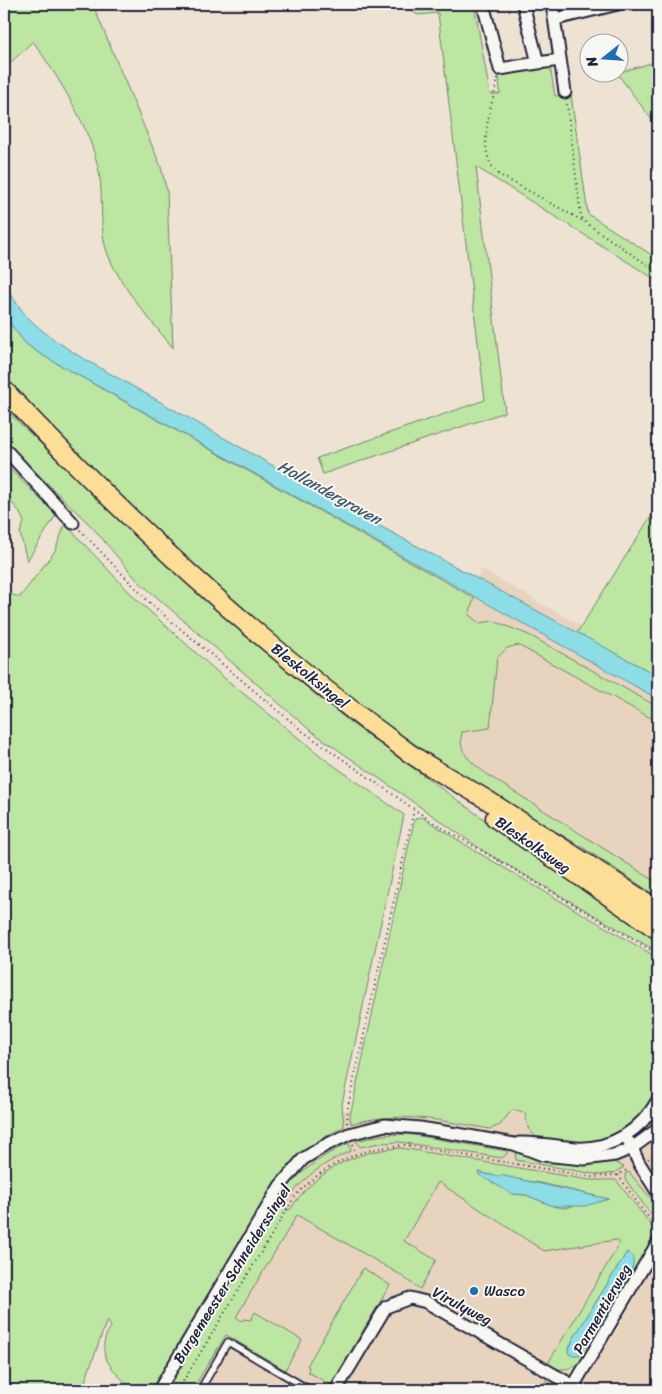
<svg xmlns="http://www.w3.org/2000/svg" width="662" height="1394" font-family="Sriracha,sans-serif">
	<style>
		.built { fill: #e8d4be }
		.green { fill: #bde6a2; stroke: #70846e; fill-rule: evenodd }
		.water { fill: #8cdde5; stroke: #6292a1 }
		.lines { fill: none; stroke-linecap: round; stroke-linejoin: round }
		.service-casing { stroke: #22223b; stroke-width: 9 }
		.minor-casing { stroke: #22223b; stroke-width: 15 }
		.primary-casing { stroke: #22223b; stroke-width: 21 }
		.path { stroke: #22223b; stroke-width: 2; stroke-dasharray: 1 4; stroke-linecap: butt }
		.service { stroke: #f6f6f2; stroke-width: 5.5 }
		.minor { stroke: #f6f6f2; stroke-width: 11 }
		.primary { stroke: #fdde96; stroke-width: 18 }
		.poi-dot { fill: #1f6fb2; stroke: #f6f6f2; stroke-width: 2 }
		.labels { text-anchor: middle; stroke-width: 4; stroke-linejoin: round; paint-order: stroke }
		.street-label { font-size: 15px; fill: #22223b; stroke: #f6f6f2 }
		.poi-label { font-size: 15px; fill: #22223b; stroke: #f6f6f2; text-anchor: start }
		.water-label { font-size: 16px; font-style: italic; fill: #425a6e; stroke: #f6f6f2 }
	</style>
	<rect width="100%" height="100%" fill="#eee2d3"/>
	<filter id="ink" filterUnits="userSpaceOnUse"><feTurbulence type="fractalNoise" baseFrequency=".02" numOctaves="2"/><feDisplacementMap in="SourceGraphic" scale="10" xChannelSelector="R" yChannelSelector="G"/><feConvolveMatrix kernelMatrix="1 2 1 2 8 2 1 2 1" color-interpolation-filters="sRGB"/></filter>
	<g filter="url(#ink)">
		<!-- built -->
		<path class="built" d="M481 569 658 670V898L422 741Z
			M464 1101 635 1110 658 1166V1212L562 1390H134L296 1114Z
			M658 1251V1390H579L621 1322Z"/>
		<!-- green -->
		<path class="green" d="M4 4H96L93 5 161 167 167 192 173 348C150 319 122 289 108 255 98 229 104 199 99 172 90 126 59 79 33 41L4 69Z
			M408 4H474L490 94H500L499 73 550 66 555 96 571 95 588 214 658 259V281L476 167 505 412 323 474 317 458 485 400 438 13 418 15 410 10Z
			M658 61V128L617 73Z
			M4 316 26 344 42 355 474 598 469 615 479 623 494 621 529 635 658 707V722L518 645 507 648 497 658 490 728 462 732C457 755 474 764 491 777L658 883V897L579 845 461 777 313 672 147 524 4 380Z
			M4 408 136 536 308 688 351 723 557 872 658 940V952L485 852 311 731 137 580 93 528 4 441Z
			M4 463 56 515 27 561 20 533 24 522 19 511 4 494Z
			M658 505V676L577 633Z
			M65 524 136 599 223 677 326 760 404 815 342 1104 344 1127C314 1141 298 1155 276 1181L151 1390H134C114 1373 92 1353 111 1327L107 1320 82 1390H4V593L20 597 55 551Z
			M422 817 477 852 658 958V1092L645 1114 617 1135 587 1145 550 1141 536 1137 528 1128 525 1113 512 1110 500 1125 490 1129C443 1121 397 1110 351 1124L350 1116 414 821 416 818Z
			M408 1134 507 1151V1154L502 1158 400 1142 380 1143 360 1147 356 1141 382 1135Z
			M349 1143 351 1151C323 1163 298 1180 284 1207L290 1210C315 1171 355 1150 401 1148L589 1180H616L652 1226 655 1232 654 1238 582 1361C571 1370 560 1372 547 1365L620 1243 616 1240 544 1251 438 1182 404 1241 436 1260 420 1289 399 1274 297 1215 236 1317 242 1321 244 1319 251 1320 255 1312 302 1340 285 1370 226 1335 192 1390H164L286 1189C304 1168 324 1155 349 1143ZM479 1172 499 1177 541 1183 608 1199 564 1208 553 1206 526 1195 512 1194ZM627 1252 631 1271 610 1305 571 1355 568 1351 573 1339Z
			M515 1153 552 1160 614 1162 624 1167 614 1173 600 1175 516 1160Z
			M629 1172 658 1207V1224L625 1179V1174Z
			M363 1268 390 1285 331 1385 308 1372 309 1367 307 1366Z
			M547 1379 555 1390H539Z"/>
		<!-- water -->
		<path class="water" d="M4 280C20 318 45 334 79 356L378 525 658 676V699L42 355 26 344 4 316Z
			M478 1172 499 1177 500 1175 609 1199 585 1206H553L526 1195 512 1194 479 1175Z
			M627 1252C635 1255 634 1265 631 1271L579 1355H570L568 1352 573 1339Z"/>
		<g class="lines">
			<!-- service casing -->
			<g class="service-casing">
				<path id="service" d="M200 1390 228 1342 310 1390"/>
			</g>
			<!-- minor casing -->
			<g class="minor-casing">
				<path id="minor" d="M483 4 500 69 538 63
					M523 4 538 63 560 60
					M552 4 565 92
					M556 19 618 4
					M4 448 73 523
					M629 1142 639 1163 658 1193
					M519 1143C539 1142 557 1147 576 1148 612 1150 641 1130 658 1100
					M159 1390 280 1186 303 1159 324 1146 349 1134 385 1125 420 1128 463 1135 514 1144 543 1155 584 1159 615 1155 632 1148 658 1129
					M336 1390 386 1307 410 1298 426 1302 574 1386
					M571 1390 658 1242"/>
			</g>
			<!-- primary casing -->
			<g class="primary-casing">
				<path id="primary" d="M4 390C128 522 262 646 408 752 432 769 459 783 484 798 543 835 600 872 658 910
					M495 818 658 930"/>
			</g>
			<!-- path -->
			<path class="path" d="M498 78C492 107 474 150 498 174L583 221
				M567 104 581 217 586 223 658 272
				M80 530 152 605 301 730 431 821 658 954
				M347 1123 348 1106 414 810
				M353 1144 355 1154
				M648 1159 658 1153
				M618 1175 644 1212 658 1228
				M178 1390 295 1196C326 1163 360 1148 405 1145L592 1177 618 1175 629 1169"/>
			<!-- service -->
			<use href="#service" class="service"/>
			<!-- minor -->
			<use href="#minor" class="minor"/>
			<!-- primary -->
			<use href="#primary" class="primary"/>
		</g>
	</g>
	<!-- markers -->
	<circle class="poi-dot" cx="474" cy="1291" r="5"/>
	<g class="labels">
		<!-- street labels -->
		<g class="street-label">
			<text transform="translate(310 676) rotate(39)" y="5">Bleskolksingel</text>
			<text transform="translate(533 845) rotate(35)" y="5">Bleskolksweg</text>
			<text transform="translate(232 1274) rotate(-58)" y="5">Burgemeester Schneiderssingel</text>
			<text transform="translate(462 1306) rotate(28)" y="5">Virulyweg</text>
			<text transform="translate(602 1309) rotate(-60)" y="5">Parmentierweg</text>
		</g>
		<!-- poi labels -->
		<g class="poi-label">
			<text x="484" y="1296">Wasco</text>
		</g>
		<!-- water labels -->
		<g class="water-label">
			<text transform="translate(330 492) rotate(29)" y="6">Hollandergraven</text>
		</g>
	</g>
	<!-- margin -->
	<rect width="662" height="1394" fill="none" stroke="#f6f6f2" stroke-width="20"/>
	<rect x="10" y="10" width="642" height="1374" fill="none" stroke="#22223b" stroke-width="2" filter="url(#ink)"/>
	<!-- north arrow -->
	<g transform="translate(604 58) rotate(253)"><circle r="24" fill="#f6f6f2" stroke="#a1a1a9"/>
	<path d="M0-4L9 19L0 12L-9 19Z" fill="#1f6fb2"/>
	<text y="-8" font-size="14" font-weight="bold" text-anchor="middle" fill="#22223b">N</text>
	</g>
</svg>
